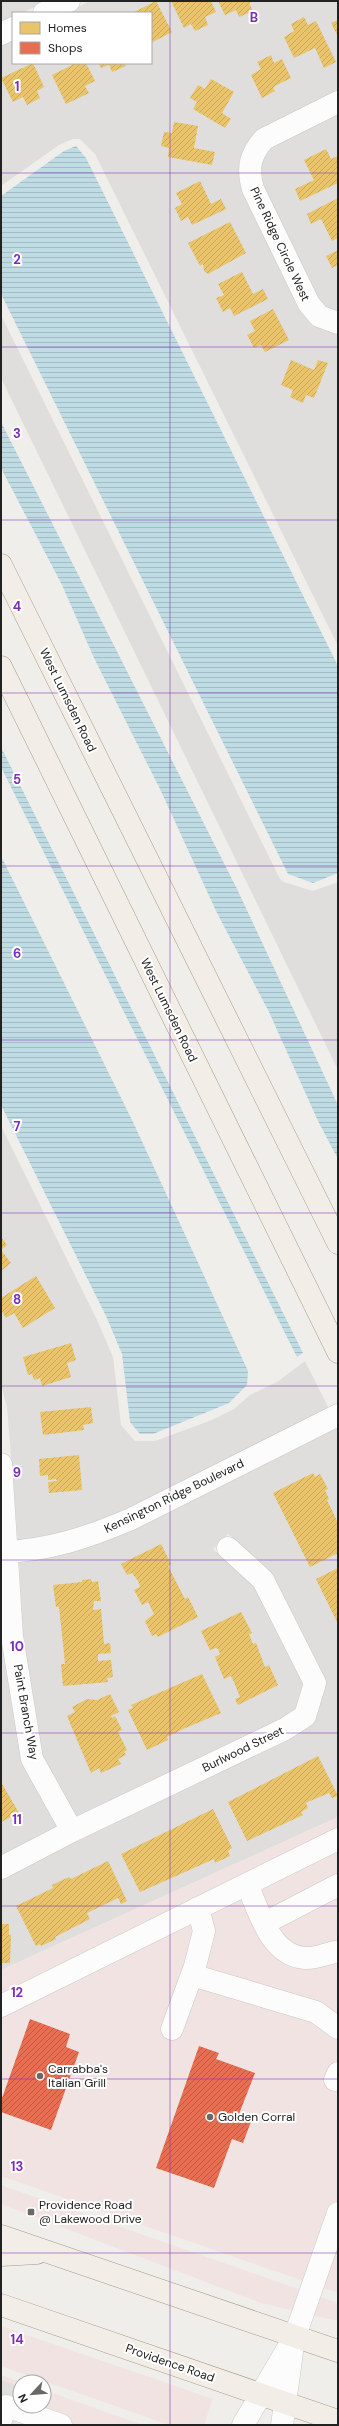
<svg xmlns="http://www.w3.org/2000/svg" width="339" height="2426" font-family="'DM Sans',sans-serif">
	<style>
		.residential { fill: #dfdedc }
		.commercial { fill: #f1e3e1 }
		.parking { fill: #e0dfde }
		.water { fill: url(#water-rules) }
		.homes { fill: url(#homes-hatch) }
		.shops { fill: url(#shops-hatch) }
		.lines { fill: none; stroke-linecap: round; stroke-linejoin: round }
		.minor-casing { stroke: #c9c8c7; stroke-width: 23 }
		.major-casing { stroke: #a79c86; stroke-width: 23 }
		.minor { stroke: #fdfcfc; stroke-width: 22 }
		.major { stroke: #f3ede7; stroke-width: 22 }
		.grid { fill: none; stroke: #7b2cbf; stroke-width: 1; stroke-opacity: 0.55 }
		.poi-dot { fill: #6a6968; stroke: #fff; stroke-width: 1.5 }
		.labels { text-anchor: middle; stroke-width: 4; stroke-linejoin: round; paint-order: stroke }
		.street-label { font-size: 12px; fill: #222; stroke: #fff }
		.poi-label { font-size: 12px; fill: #222; stroke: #fff; text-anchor: start }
		.grid-label { font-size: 13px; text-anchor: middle; font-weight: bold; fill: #7b2cbf; stroke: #fff; stroke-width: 4; stroke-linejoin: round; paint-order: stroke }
	</style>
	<defs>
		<pattern id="water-rules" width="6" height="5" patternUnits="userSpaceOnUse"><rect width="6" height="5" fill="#bfdbe3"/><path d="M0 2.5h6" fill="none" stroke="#a4bcc2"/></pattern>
		<pattern id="homes-hatch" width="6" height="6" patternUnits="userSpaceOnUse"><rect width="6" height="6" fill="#e9c46a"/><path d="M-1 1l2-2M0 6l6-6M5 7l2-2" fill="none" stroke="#c8a85c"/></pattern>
		<pattern id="shops-hatch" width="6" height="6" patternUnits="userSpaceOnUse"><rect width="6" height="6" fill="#e76f51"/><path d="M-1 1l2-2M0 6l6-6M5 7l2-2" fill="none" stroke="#bb5b43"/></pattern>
	</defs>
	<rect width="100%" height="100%" fill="#f0eeeb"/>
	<!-- residential -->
	<path class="residential" d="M1 1H47L22 13H13V17L1 23Z
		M90 1H338V92L260 130 247 143 239 162V178L243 193 299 309 313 325 326 331 338 333V646L95 154 80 139H73L59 145 1 186V43L13 38V63H151V13H65Z
		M338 112V313L326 308 317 299 262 185 260 173 264 153 270 146Z
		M1 315 280 879 284 882 313 891 338 882V1070L1 378Z
		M1 1126 97 1320 113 1357 121 1425 135 1441H155L212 1420 234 1409 250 1395 277 1382 305 1361 329 1409 128 1511 66 1534 18 1542 7 1407 1 1385Z
		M338 1427V1817L1 1970V1878L315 1718 325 1683V1678L273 1575 228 1534 213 1549 254 1586 305 1685 297 1711 280 1721 77 1818 42 1755 23 1635 19 1561Z
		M1 1617 58 1828 1 1857Z"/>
	<!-- commercial -->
	<path class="commercial" d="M338 1817V1843L1 2008V1970Z
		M338 1852V2293L1 2176V2017Z
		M1 2185 338 2303V2321L261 2303 1 2204Z
		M1 2326 213 2399 204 2425H169L1 2366Z
		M1 2375 20 2382V2406H44V2390L143 2425H1Z"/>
	<!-- parking -->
	<path class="parking" d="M1 2380 20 2387V2406L1 2405Z"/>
	<!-- water -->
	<path class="water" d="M76 146 86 158 338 666V873L313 883 288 874 1 294V196L64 151Z
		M1 422 238 891 338 1105V1159L318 1121 269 1012 216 911 160 789 94 658 62 585 1 468Z
		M1 747 303 1353 297 1357 1 767Z
		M1 856 133 1122 248 1371 247 1385 229 1403 153 1434H140L130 1422 122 1354 106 1316 1 1105Z"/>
	<!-- homes -->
	<path class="homes" d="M156 1 172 32 151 43V13H132Z
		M171 1H211L216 12 205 17 208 25 195 31 191 24 184 28Z
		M218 1H254L249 3 253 11 239 17 236 10 225 15Z
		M304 17 308 25 316 21 336 62 324 68 315 48 294 58 284 37 294 31 291 24Z
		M338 20V37L331 23Z
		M271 55 274 63 282 59 291 78 275 86 273 88 275 91 262 98 251 75 261 69 257 62Z
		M33 63 44 87 37 91 40 98 27 105 23 97 13 102 1 78Z
		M71 63H86L95 81 85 86 89 93 66 104 52 75 72 65Z
		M98 63H124L126 66 112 72 109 65 101 68Z
		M211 79 234 92 222 113 231 119 225 128 193 109 197 102 190 98 198 85 205 89Z
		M174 122 198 126 194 148 215 152 212 165 168 157 169 148 161 146 164 132 172 133Z
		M326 149 331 159 338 156V183L300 201 295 189 314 180 304 160Z
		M200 181 211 204 221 199 226 209 192 225 188 217 181 221 175 208 182 204 176 193Z
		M338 198V238L332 241 321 219 311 224 307 214Z
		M230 222 246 253 208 274 204 271 203 264 200 266 188 243Z
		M338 250V265L332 268 326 256Z
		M242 272 253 294 263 289 268 299 234 316 230 308 223 312 216 298 224 295 218 284Z
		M273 309 289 340 265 352 261 345 254 348 247 335 255 331 250 321Z
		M291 360 314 370 318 360 328 363 314 398 306 395 303 403 290 397 293 390 281 385Z
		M1 1237 7 1245 1 1250 11 1263 1 1271Z
		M36 1276 55 1308 23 1328 14 1313 6 1318 1 1310V1298Z
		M71 1343 76 1360 67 1363 71 1377 42 1386 40 1378 34 1380 32 1374 28 1375 23 1357Z
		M91 1407 93 1423 83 1425 84 1430 43 1435 40 1412Z
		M79 1455 82 1490 49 1493 48 1482 57 1481 56 1479 48 1480V1475L40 1476 39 1459Z
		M313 1473 315 1477 320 1474 328 1489 325 1490 329 1499 327 1500 338 1523V1553L310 1567 273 1493Z
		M161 1544 171 1564 168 1566 185 1599 188 1597 198 1617 158 1637 156 1634 152 1636 145 1621 154 1614 148 1602 142 1605 134 1590 140 1587 138 1581 132 1573 127 1575 121 1564Z
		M338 1568V1624L316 1579Z
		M91 1579 92 1582 98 1581 101 1601H94L93 1610 101 1609 104 1644 110 1643 111 1653 98 1654V1661L111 1660 113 1677 107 1678 108 1682 63 1686 61 1664H65L61 1625 59 1607H56L53 1585 82 1582V1580Z
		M241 1612 252 1633 249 1634 253 1644 256 1643 265 1667 269 1665 278 1685 238 1705 235 1699 240 1697 234 1682 231 1676 224 1679 215 1657 220 1654 218 1649 216 1648 210 1650 201 1631Z
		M202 1674 221 1713 183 1729 167 1737 168 1740 147 1750 128 1710 133 1708 131 1705Z
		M110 1694 119 1712 111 1716 112 1718 115 1716 122 1730 118 1732 127 1750 124 1752 126 1755 118 1759 121 1764 101 1773 99 1768 91 1773 67 1716 75 1712 72 1707 87 1699 97 1700Z
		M318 1756 338 1796 332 1798 329 1793 310 1801 306 1803 308 1808 301 1812 303 1815 247 1841 228 1802Z
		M1 1782 19 1813 1 1822Z
		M213 1809 232 1848 228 1851 230 1856 215 1863 214 1859 140 1892 121 1854Z
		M108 1861 127 1901 121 1904 118 1898 87 1913 90 1919 55 1937 56 1939 41 1946 40 1944 36 1946 16 1906 53 1888 52 1885 69 1877 71 1879Z
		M1 1924H9V1935H11L10 1963H1Z"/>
	<!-- shops -->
	<path class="shops" d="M30 2019 70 2034 66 2047 79 2052 51 2130 1 2112V2101Z
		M199 2046 219 2053 216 2059 255 2073 239 2114 252 2119 243 2143 232 2139 214 2188 156 2168Z"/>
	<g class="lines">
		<!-- minor casing -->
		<g class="minor-casing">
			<path id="minor" d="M44 13 69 1
				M1 34 13 28
				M338 102 264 139C250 155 247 168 253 189L309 304 319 316 338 323
				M1 1464 12 1636 32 1759 72 1831
				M1 1552C48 1551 89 1537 131 1519L338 1415
				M1 1868 72 1831 285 1729 305 1716 315 1683 263 1580 228 1548
				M247 1884C259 1911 270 1956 305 1958 314 1959 326 1954 335 1952
				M265 1923 338 1885
				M192 1975 316 2012 338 2028
				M1 2006 338 1839
				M172 2029 195 1966 204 1931 198 1908
				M335 2080 338 2073
				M1 2420 6 2406 61 2425
				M243 2425 295 2336 338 2213
				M282 2425 293 2345"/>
		</g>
		<!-- major casing -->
		<g class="major-casing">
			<path id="major" d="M1 565 338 1243
				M1 667 338 1352
				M1 2236 338 2351
				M1 2255 37 2253
				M1 2305 338 2421"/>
		</g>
		<!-- minor -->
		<use href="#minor" class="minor"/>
		<!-- major -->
		<use href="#major" class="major"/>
	</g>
	<!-- grid -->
	<path class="grid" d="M170 1V2425M1 173H338M1 347H338M1 520H338M1 693H338M1 866H338M1 1040H338M1 1213H338M1 1386H338M1 1560H338M1 1733H338M1 1906H338M1 2079H338M1 2253H338"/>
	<!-- markers -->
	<g class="poi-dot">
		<circle cx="40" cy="2076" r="4"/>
		<circle cx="210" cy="2117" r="4"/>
		<rect x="27" y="2208" width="8" height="8" rx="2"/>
	</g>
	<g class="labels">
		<!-- street labels -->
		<g class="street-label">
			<text transform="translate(280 244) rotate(65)" y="4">Pine Ridge Circle West</text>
			<text transform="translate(68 700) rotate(64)" y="4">West Lumsden Road</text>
			<text transform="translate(169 1010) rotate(64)" y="4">West Lumsden Road</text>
			<text transform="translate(174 1496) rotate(-26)" y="4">Kensington Ridge Boulevard</text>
			<text transform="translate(26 1712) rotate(80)" y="4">Paint Branch Way</text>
			<text transform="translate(243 1749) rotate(-26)" y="4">Burlwood Street</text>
			<text transform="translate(170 2363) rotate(19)" y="4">Providence Road</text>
		</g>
		<!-- poi labels -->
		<g class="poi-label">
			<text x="48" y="2073">Carrabba's<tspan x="48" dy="14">Italian Grill</tspan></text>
			<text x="218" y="2121">Golden Corral</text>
			<text x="39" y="2209">Providence Road<tspan x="39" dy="14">@ Lakewood Drive</tspan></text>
		</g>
	</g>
	<g class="grid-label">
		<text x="254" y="22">B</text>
		<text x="17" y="91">1</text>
		<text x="17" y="264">2</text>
		<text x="17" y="438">3</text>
		<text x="17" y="611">4</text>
		<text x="17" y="784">5</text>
		<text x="17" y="958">6</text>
		<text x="17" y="1131">7</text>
		<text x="17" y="1304">8</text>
		<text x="17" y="1477">9</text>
		<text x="17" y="1651">10</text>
		<text x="17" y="1824">11</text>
		<text x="17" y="1997">12</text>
		<text x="17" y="2171">13</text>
		<text x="17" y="2344">14</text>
	</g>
	<!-- border -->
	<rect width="339" height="2426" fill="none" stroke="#222222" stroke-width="4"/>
	<!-- legend -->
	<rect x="12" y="12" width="140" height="52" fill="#ffffff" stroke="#a7a7a7"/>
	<rect x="20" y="22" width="20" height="12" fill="#e9c46a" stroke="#a7a7a7"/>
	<text x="48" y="32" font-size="12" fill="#222222">Homes</text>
	<rect x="20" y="42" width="20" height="12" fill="#e76f51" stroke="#a7a7a7"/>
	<text x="48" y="52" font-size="12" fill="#222222">Shops</text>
	<!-- north arrow -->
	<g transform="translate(32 2394) rotate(244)"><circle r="19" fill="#ffffff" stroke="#a7a7a7"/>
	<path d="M0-3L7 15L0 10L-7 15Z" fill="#6a6968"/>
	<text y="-6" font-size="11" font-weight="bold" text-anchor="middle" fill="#222222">N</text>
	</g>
</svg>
